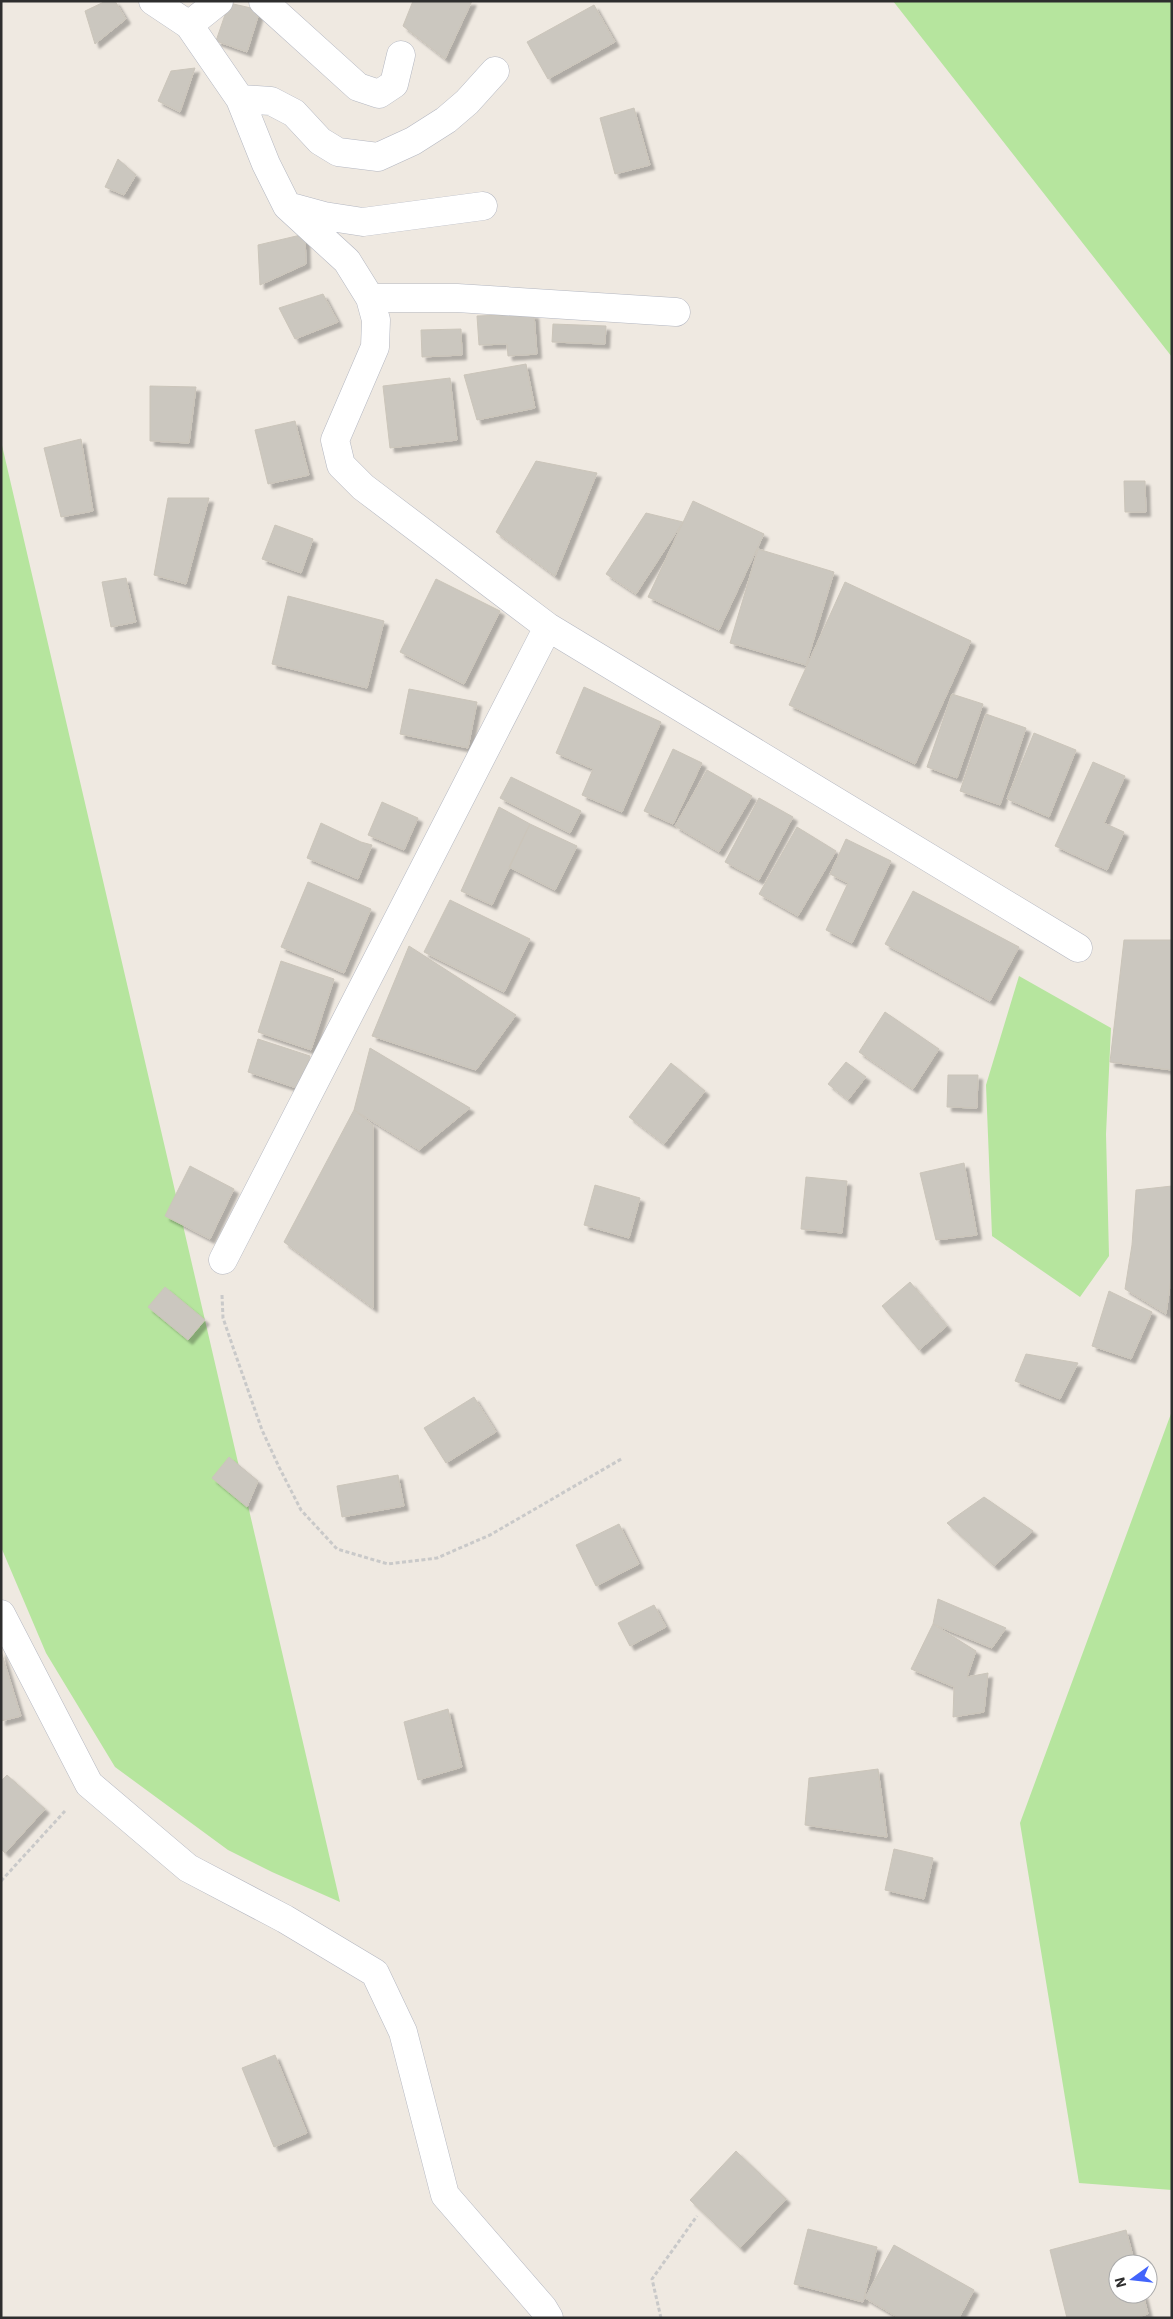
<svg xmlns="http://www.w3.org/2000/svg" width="1173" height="2319" font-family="'IBM Plex Sans',sans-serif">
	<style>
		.green { fill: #b6e59e }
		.building { fill: #cbc7bf; stroke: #cbc5ba; filter: url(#shadow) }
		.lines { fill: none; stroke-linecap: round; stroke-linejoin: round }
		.minor-casing { stroke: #b4b7c1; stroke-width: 29 }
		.path { stroke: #c9c9c9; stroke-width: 3; stroke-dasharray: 4 2.5; stroke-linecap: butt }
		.minor { stroke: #fff; stroke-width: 28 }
	</style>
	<defs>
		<filter id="shadow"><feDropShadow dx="4.5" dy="4.5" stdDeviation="1" flood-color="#0004"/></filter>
	</defs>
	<rect width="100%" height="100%" fill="#efe9e1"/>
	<!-- green -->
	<path class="green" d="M893 1H1172V357Z
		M1 441 340 1902 272 1872 228 1850 115 1767 46 1653 1 1547Z
		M1019 976 1111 1028 1106 1134 1109 1256 1080 1297 992 1236 986 1085Z
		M1172 1411V2190L1079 2183 1020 1823Z"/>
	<!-- building -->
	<path class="building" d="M106 1H115L126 19 95 44 85 11Z
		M413 1H472L445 59 403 26Z
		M229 3 260 10 247 52 216 41Z
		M594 5 615 42 548 79 527 42Z
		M195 68 180 112 158 101 171 71Z
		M634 108 650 165 615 174 600 118Z
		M118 159 136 175 124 195 105 187Z
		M305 234 306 264 260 285 258 245Z
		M323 294 338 322 295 339 279 308Z
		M534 314 537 354 508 356 507 344 479 345 477 316Z
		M553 324 606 326 605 344 552 342Z
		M461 329 462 355 422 357 421 330Z
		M526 364 535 408 477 420 464 375Z
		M450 378 457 440 390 448 383 386Z
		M150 386 196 387 189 443 150 441Z
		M295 421 309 475 268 484 255 430Z
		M81 439 93 511 61 517 44 448Z
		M536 461 597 473 555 576 496 532Z
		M1124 481H1145L1146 512H1125Z
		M168 498H209L186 584 154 575Z
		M693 501 764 534 719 630 648 597Z
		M646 513 683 522 636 594 606 574Z
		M275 525 313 539 301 573 262 559Z
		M758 549 834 572 806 665 730 643Z
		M126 578 136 622 111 627 102 582Z
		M436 579 500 611 464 684 400 652Z
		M845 582 971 641 915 764 789 705Z
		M288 596 384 621 367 688 272 664Z
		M584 687 661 722 622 812 582 795 593 769 556 753Z
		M409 689 477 702 468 748 400 734Z
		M952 694 983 704 957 778 927 767Z
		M986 714 1026 728 1000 805 960 791Z
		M1034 733 1076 750 1049 817 1007 799Z
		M673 749 702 763 673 824 644 811Z
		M1093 762 1125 776 1104 823 1124 832 1107 870 1055 846Z
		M707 770 752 796 719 852 675 826Z
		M511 777 581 811 570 833 500 798Z
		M759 798 793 817 759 880 725 862Z
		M382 802 418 818 404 850 368 835Z
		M499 807 530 824 492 905 461 891Z
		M321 823 361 842 372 845 358 879 307 858Z
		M530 824 577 846 555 890 509 867Z
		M797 827 836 851 798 916 759 894Z
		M846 839 891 861 852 943 826 930 848 883 830 874Z
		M308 882 371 909 344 973 281 947Z
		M913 891 1019 947 990 1001 885 944Z
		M450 900 530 939 504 992 424 952Z
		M1124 940H1172V1070L1110 1062Z
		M409 946 516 1015 476 1070 372 1036Z
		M281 961 334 979 311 1050 258 1032Z
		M885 1012 939 1049 913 1089 859 1052Z
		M258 1039 310 1056 299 1089 248 1072Z
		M370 1048 470 1108 419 1150 354 1110Z
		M846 1062 866 1077 848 1100 828 1084Z
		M671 1063 705 1091 664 1144 629 1117Z
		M948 1075H978L977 1108 947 1107Z
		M354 1110 373 1125V1308L284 1242Z
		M964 1163 977 1235 936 1240 920 1173Z
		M190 1166 234 1189 210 1239 165 1216Z
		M806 1177 847 1181 842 1233 801 1229Z
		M595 1185 640 1198 629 1238 584 1225Z
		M1172 1186V1272L1166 1314 1125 1289 1132 1245 1136 1190Z
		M910 1282 947 1326 919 1350 882 1306Z
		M165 1287 205 1320 188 1340 148 1307Z
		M1109 1291 1152 1312 1131 1359 1092 1346Z
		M1026 1354 1078 1363 1060 1399 1015 1381Z
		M474 1397 496 1432 446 1463 424 1428Z
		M229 1457 258 1481 247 1507 212 1478Z
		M398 1475 404 1506 342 1517 337 1486Z
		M984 1497 1033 1531 994 1566 947 1523Z
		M619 1524 639 1564 596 1586 576 1545Z
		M938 1599 1006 1628 992 1648 933 1624Z
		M654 1605 666 1627 630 1646 618 1623Z
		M933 1624 976 1651 967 1677 988 1673 984 1712 953 1717 954 1687 911 1669Z
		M1 1651 21 1716 1 1721Z
		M448 1709 462 1767 418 1780 404 1722Z
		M878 1769 887 1837 805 1825 809 1778Z
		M7 1775 45 1809 5 1853 1 1849V1781Z
		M894 1849 933 1858 924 1899 885 1890Z
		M275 2055 307 2133 274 2147 242 2068Z
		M736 2151 786 2199 740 2248 690 2200Z
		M808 2229 877 2247 863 2302 794 2284Z
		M1126 2230 1135 2264H1118V2294H1143L1148 2314 1134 2318H1067L1050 2250Z
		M894 2245 974 2290 959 2318H899L865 2298Z"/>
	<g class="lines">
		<!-- minor casing -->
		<g class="minor-casing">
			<path id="minor" d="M153 1 189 25 240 99 266 164 287 206 347 261 370 298 376 320 375 347 335 440 341 465 363 487 548 627 1078 948
				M263 1 358 87 379 94 394 84 401 55
				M189 25 219 1
				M240 99 271 101 294 113 320 141 338 152 378 157 413 141 446 120 467 102 495 71
				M291 207 324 216 363 222 483 206
				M370 298H457L676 312
				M223 1260 548 627
				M1 1614 89 1784 188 1868 285 1919 375 1973 403 2032 445 2195 543 2308 549 2318"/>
		</g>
		<!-- path -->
		<path class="path" d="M222 1295 223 1318 235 1353 262 1430 279 1467 301 1510 337 1549 388 1564 437 1558 490 1535 623 1458
			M1 1881 65 1811
			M661 2318 652 2279 697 2216"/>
		<!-- minor -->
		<use href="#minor" class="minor"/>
	</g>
	<!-- border -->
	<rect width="1173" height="2319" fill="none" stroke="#2e2e2e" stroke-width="5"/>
	<!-- north arrow -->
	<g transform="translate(1133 2279) rotate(255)"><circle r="24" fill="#ffffff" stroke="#ababab"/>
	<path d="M0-4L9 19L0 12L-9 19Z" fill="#4264fb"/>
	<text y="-8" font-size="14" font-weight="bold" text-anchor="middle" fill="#2e2e2e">N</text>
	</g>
</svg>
